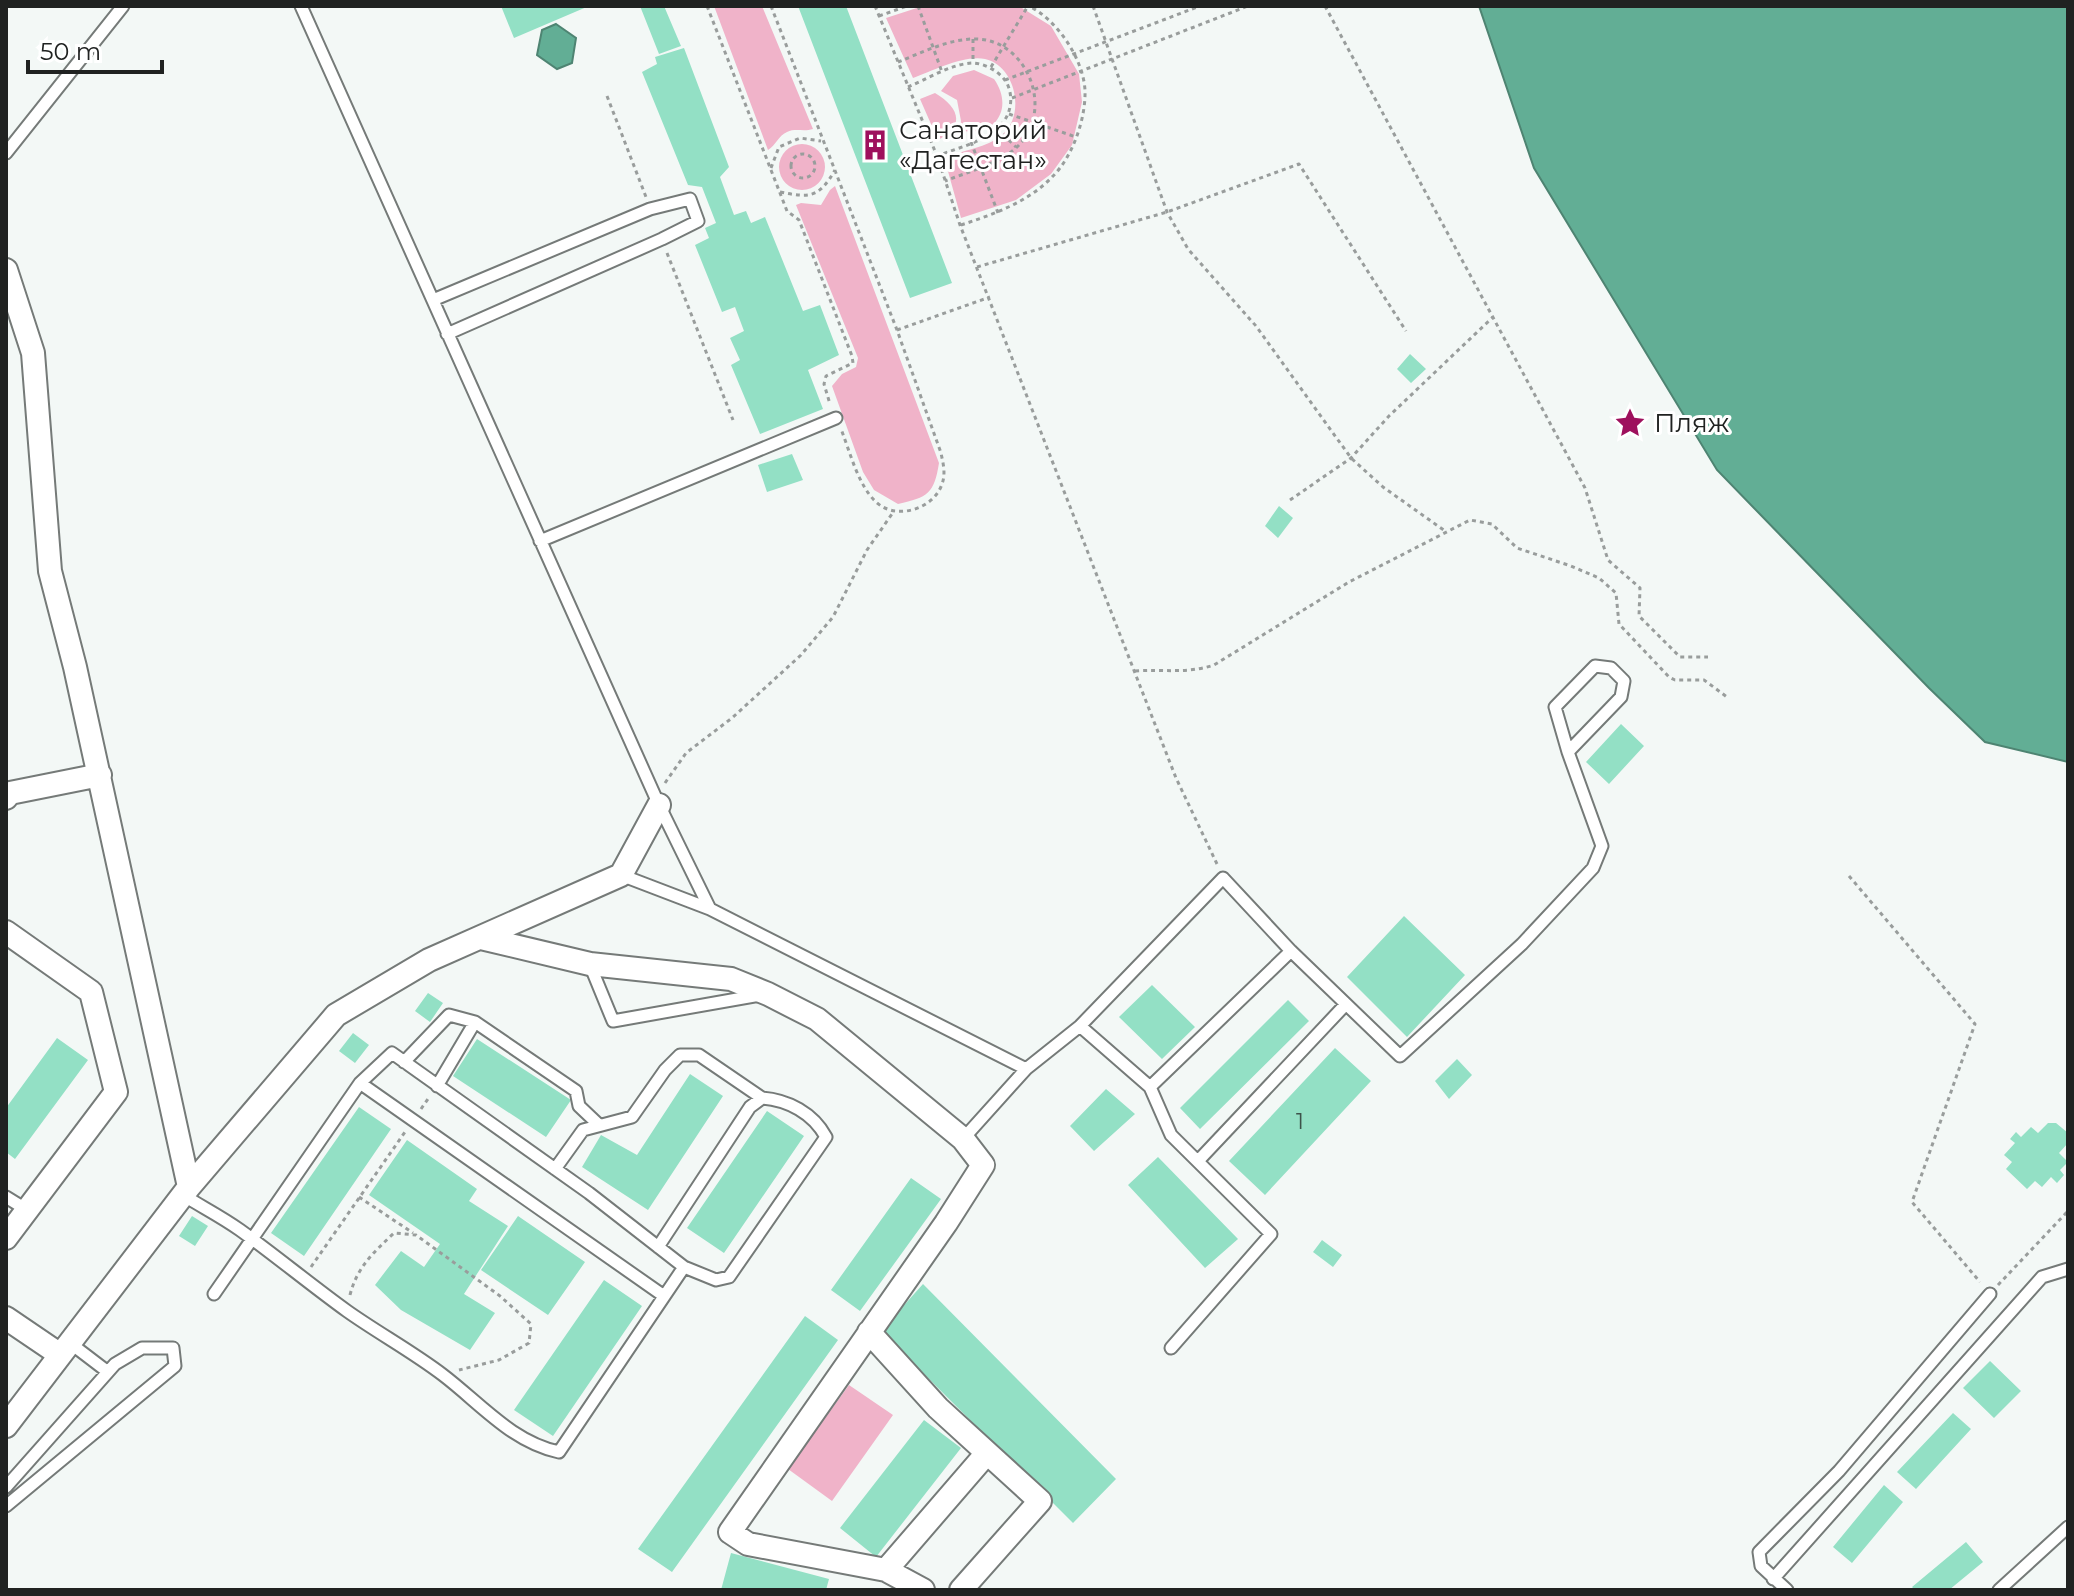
<svg xmlns="http://www.w3.org/2000/svg" width="2074" height="1596" font-family="Montserrat,sans-serif">
	<style>
		.green { fill: #f0b3c9 }
		.water { fill: #62ae95; stroke: #4e8472; stroke-width: 2 }
		.building { fill: #93e0c5 }
		.lines { fill: none; stroke-linecap: round; stroke-linejoin: round }
		.service-casing { stroke: #757a78; stroke-width: 15 }
		.minor-casing { stroke: #757a78; stroke-width: 26 }
		.path { stroke: #999d9c; stroke-width: 3; stroke-dasharray: 4 4; stroke-linecap: butt }
		.service { stroke: #fff; stroke-width: 11 }
		.minor { stroke: #fff; stroke-width: 22 }
		.labels { text-anchor: middle; stroke-width: 6; stroke-linejoin: round; paint-order: stroke }
		.number-label { font-size: 22px; fill: #3d524a }
		.poi-label { font-size: 26px; fill: #202221; stroke: #fff; text-anchor: start }
	</style>
	<rect width="100%" height="100%" fill="#f3f8f6"/>
	<!-- green -->
	<path class="green" d="M714 6H762L813 129C804 132 795 128 787 132 778 136 776 145 768 150Z
		M923 6 1022 8 1051 26 1079 74 1082 102 1072 145 1051 174 1016 200 961 218 944 157C962 151 988 147 1002 135 1026 115 1016 66 985 59 963 55 933 71 913 78L886 18Z
		M974 70 994 79C1015 109 994 139 959 130L961 121 957 100 941 91 953 76Z
		M935 93C959 107 966 126 938 140L920 99Z
		M779 167a23 23 0 1 1 46 0a23 23 0 1 1-46 0Z
		M835 186 939 463C934 494 928 497 898 504L874 490 863 472 832 386 842 374 856 367 858 358 796 205 801 203 821 205 830 190Z
		M849 1385 893 1415 832 1501 788 1469Z"/>
	<!-- water -->
	<path class="water" d="M1479 6H2068V762L1985 742 1929 688 1717 470 1534 168Z
		M556 24 576 38 572 63 557 69 537 55 542 30Z"/>
	<!-- building -->
	<path class="building" d="M501 6H589L514 38Z
		M640 6H664L681 46 659 54Z
		M798 6H846L952 283 910 298Z
		M684 48 729 167 720 177 734 215 746 211 751 223 765 217 803 311 820 305 839 355 808 370 823 409 760 434 731 365 740 360 730 338 744 331 735 307 722 312 695 245 709 238 705 228 716 223 702 187 688 185 642 72 657 64 655 57Z
		M1410 354 1426 369 1411 383 1397 369Z
		M792 454 803 480 767 492 758 465Z
		M1279 506 1293 518 1278 538 1265 526Z
		M1621 724 1644 746 1609 784 1586 762Z
		M1404 916 1465 975 1407 1037 1347 977Z
		M1152 985 1195 1027 1162 1059 1119 1017Z
		M428 993 443 1003 430 1022 415 1011Z
		M1288 1000 1309 1021 1200 1129 1180 1108Z
		M353 1033 369 1045 355 1063 339 1051Z
		M57 1038 88 1060 15 1159 6 1152V1108Z
		M477 1039 571 1100 546 1137 453 1076Z
		M1335 1048 1371 1081 1265 1195 1229 1161Z
		M1457 1059 1472 1075 1449 1099 1435 1081Z
		M690 1074 723 1096 648 1210 582 1167 601 1135 637 1155Z
		M1106 1089 1135 1114 1094 1151 1070 1126Z
		M359 1107 391 1129 304 1256 271 1233Z
		M767 1111 804 1136 724 1253 687 1228Z
		M2048 1123H2056L2068 1133V1143L2059 1153 2068 1162 2060 1170 2064 1175 2057 1183 2051 1177 2042 1187 2035 1181 2027 1189 2006 1169 2012 1162 2004 1155 2015 1143 2010 1139 2016 1132 2021 1137 2031 1127 2038 1133Z
		M407 1140 477 1189 469 1201 508 1226 464 1294 495 1313 470 1350 401 1310 375 1285 401 1251 424 1267 440 1244 369 1195Z
		M1158 1157 1238 1239 1205 1268 1128 1185Z
		M911 1178 941 1199 860 1311 831 1290Z
		M192 1216 208 1226 195 1246 179 1236Z
		M518 1216 585 1262 548 1315 481 1270Z
		M1322 1240 1342 1255 1333 1267 1313 1252Z
		M604 1280 642 1306 553 1436 514 1410Z
		M923 1284 1116 1479 1073 1523 881 1331Z
		M805 1316 838 1340 672 1572 638 1549Z
		M1990 1361 2021 1391 1994 1418 1963 1388Z
		M1953 1413 1971 1429 1916 1489 1897 1472Z
		M924 1420 961 1448 876 1557 840 1528Z
		M1884 1485 1903 1502 1852 1563 1833 1547Z
		M1966 1542 1983 1562 1949 1590H1915L1912 1587Z
		M731 1553 829 1579 826 1590H721Z"/>
	<g class="lines">
		<!-- service casing -->
		<g class="service-casing">
			<path id="service" d="M301 6 659 805 710 909 1026 1069 1080 1026 1223 878 1291 951 1400 1056 1522 944 1593 868 1602 846 1568 752 1621 697 1624 681 1611 668 1595 666 1555 707 1568 752
				M6 153 123 6
				M433 300 650 209 690 199 698 221 662 239 447 334
				M540 541 836 418
				M621 875 710 909
				M590 965 613 1021 760 995
				M1080 1026 1150 1087 1171 1135 1271 1234 1171 1348
				M404 1062 449 1015 475 1022 576 1091 579 1106 599 1125
				M360 1083 664 1296
				M437 1086 475 1022
				M1150 1087 1291 951
				M963 1139 1026 1069
				M1198 1161 1346 1004
				M555 1169 583 1130 632 1117 665 1070 680 1055H699L762 1098
				M183 1195C202 1207 222 1217 240 1230 276 1256 311 1285 347 1311 378 1333 413 1352 443 1375 481 1404 512 1442 559 1452L684 1267 589 1193 392 1053 360 1083 214 1294
				M6 1197 27 1210
				M658 1247 750 1107 762 1098C788 1100 813 1113 826 1137L729 1277 716 1280 684 1267
				M70 1343 108 1372
				M6 1487 115 1364 142 1348H173L175 1366 6 1506
				M1773 1579 2042 1277 2068 1269
				M1787 1590 1761 1566 1759 1552 1839 1471 1990 1294
				M1999 1590 2068 1527"/>
		</g>
		<!-- minor casing -->
		<g class="minor-casing">
			<path id="minor" d="M6 270 33 353 50 571 75 667 189 1187
				M6 798 10 793 100 775
				M6 932 91 992 116 1092 6 1238
				M481 938 590 964 731 979 768 994 817 1019 963 1139 983 1165 946 1223 730 1532 748 1544 886 1570 923 1590
				M6 1318 59 1354
				M869 1332 938 1408 1040 1501 961 1590
				M6 1426 189 1187 336 1015 429 960 621 875 659 805
				M886 1570 987 1453"/>
		</g>
		<!-- path -->
		<path class="path" d="M707 6 787 211 799 220 852 356 853 363 826 376 824 384 830 404
			M771 6 897 330 941 453C943 463 946 473 942 484 934 509 896 521 876 502 858 485 850 452 841 429
			M875 6 937 156 960 225 1176 778 1217 864
			M918 6 942 72
			M1093 6 1167 212 1188 249 1256 326 1351 458 1383 487 1445 531
			M1325 6 1585 488 1608 560 1640 588 1639 616 1680 657H1708
			M879 16 907 6
			M973 39V63
			M898 62C921 53 948 39 974 39 1027 38 1056 110 1017 147 998 164 968 172 945 181
			M991 67 1028 6
			M1005 80 1200 6
			M908 87C927 79 951 64 972 63 983 63 997 70 1004 79 1010 86 1012 98 1010 107 1004 138 962 146 937 156
			M607 96 646 197
			M1012 98 1248 6
			M1009 114 1076 137
			M997 129 1016 147
			M971 142 998 213
			M791 166a12 12 0 1 1 24 0a12 12 0 1 1-24 0Z
			M771 168 779 147 800 138 821 141
			M780 192C810 198 819 198 835 170
			M961 225C994 214 1029 202 1053 176 1073 156 1086 118 1085 90 1083 58 1057 20 1029 6
			M667 253 733 420
			M977 267 1167 212 1299 164 1406 331
			M897 330 990 297
			M1290 500 1351 458 1389 416 1492 318
			M1135 671C1163 669 1187 674 1214 665L1349 582 1470 520 1492 524 1517 548 1571 566 1599 578 1616 593 1619 624 1669 677 1675 680H1704L1727 697
			M665 783 686 753 732 718 801 655 833 617 867 550 894 511
			M1849 876 1975 1024 1912 1202 1980 1282
			M421 1109 430 1096
			M359 1197 413 1233
			M311 1267 405 1132
			M1998 1285 2068 1211
			M350 1295C357 1267 374 1252 394 1233L416 1235 500 1296 531 1324 529 1343 499 1360 459 1370"/>
		<!-- service -->
		<use href="#service" class="service"/>
		<!-- minor -->
		<use href="#minor" class="minor"/>
	</g>
	<!-- icons -->
	<defs>
		<g id="building-bare" transform="scale(2.4)"><path d="M-4-6H4V6H1V3H-1V6H-4ZM-2.5-4.3h1.7v1.8h-1.7ZM.8-4.3h1.7v1.8H.8ZM-2.5-1h1.7V.8h-1.7ZM.8-1h1.7V.8H.8Z" fill="#9e105d" stroke="#fff" stroke-width="2.5" paint-order="stroke"/></g>
		<g id="sight-bare" transform="scale(2.4)"><path d="M0-6L1.8-2.2L6-1.7L2.9 1.2L3.7 5.4L0 3.3L-3.7 5.4L-2.9 1.2L-6-1.7L-1.8-2.2Z" fill="#9e105d" stroke="#fff" stroke-width="2.5" paint-order="stroke"/></g>
	</defs>
	<g fill-rule="evenodd">
		<use href="#building-bare" x="875" y="145"/>
		<use href="#sight-bare" x="1630" y="423"/>
	</g>
	<g class="labels">
		<!-- number labels -->
		<g class="number-label">
			<text x="1300" y="1129">1</text>
		</g>
		<!-- poi labels -->
		<g class="poi-label">
			<text x="899" y="139">Санаторий<tspan x="899" dy="30">«Дагестан»</tspan></text>
			<text x="1654" y="432">Пляж</text>
		</g>
	</g>
	<!-- border -->
	<rect width="2074" height="1596" fill="none" stroke="#202221" stroke-width="16"/>
	<!-- scale -->
	<path d="M28 60v12h134v-12" fill="none" stroke="#202221" stroke-width="4"/>
	<text x="40" y="60" font-size="24" fill="#202221" stroke="#ffffff" stroke-width="6" paint-order="stroke">50 m</text>
</svg>
